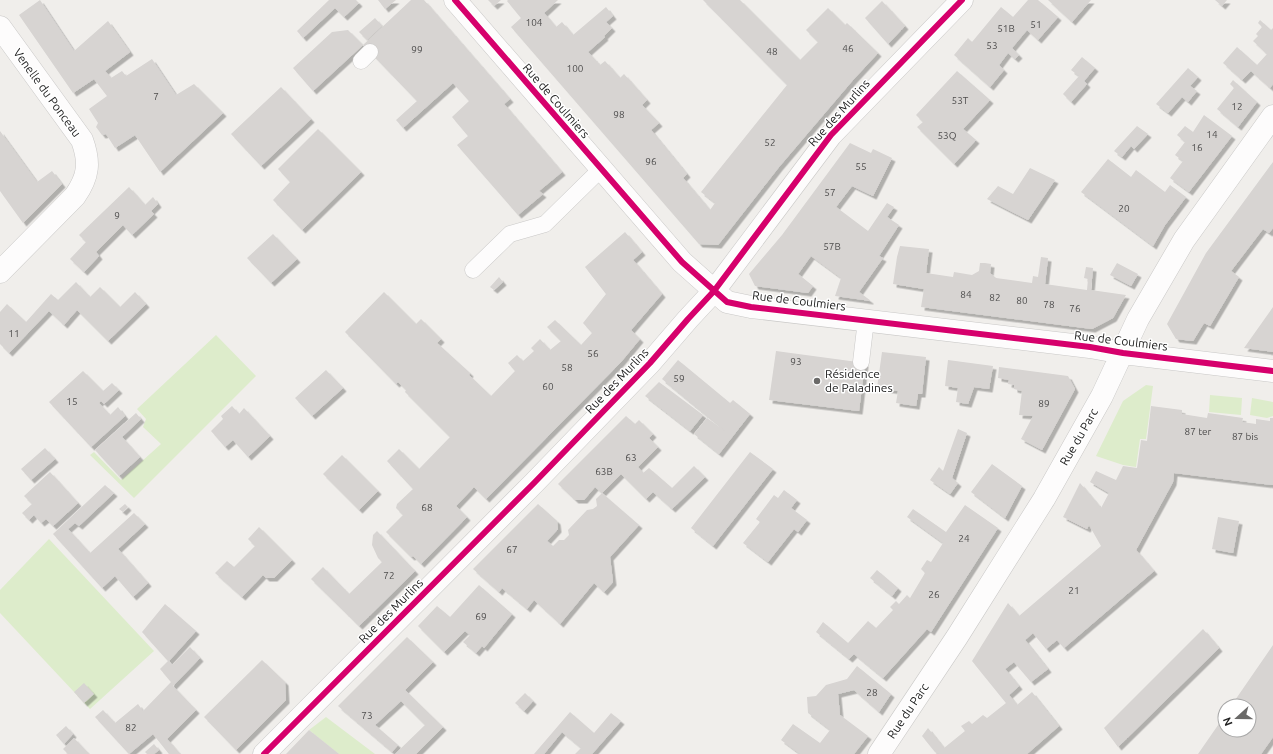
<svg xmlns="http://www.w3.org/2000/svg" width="1273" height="754" font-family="Ubuntu,sans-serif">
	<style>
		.grass { fill: #ddeccb }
		.building { fill: #d7d4d2; filter: url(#shadow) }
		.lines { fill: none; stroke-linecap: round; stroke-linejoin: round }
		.lane-casing { stroke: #c9c8c7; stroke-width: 17 }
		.street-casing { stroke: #c9c8c7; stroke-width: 23 }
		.lane { stroke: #fdfcfc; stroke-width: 16 }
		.street { stroke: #fdfcfc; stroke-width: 22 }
		.cycleway-casing { stroke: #fff; stroke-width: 8 }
		.cycleway { stroke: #d6006c; stroke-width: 6 }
		.poi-dot { fill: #6a6968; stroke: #fff; stroke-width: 1.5 }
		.labels { text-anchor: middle; stroke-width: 3; stroke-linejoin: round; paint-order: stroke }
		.number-label { font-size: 10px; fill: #4f4e4e }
		.street-label { font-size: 12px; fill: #222; stroke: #fff }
		.poi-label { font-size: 12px; fill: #222; stroke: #fff; text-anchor: start }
	</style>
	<defs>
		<filter id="shadow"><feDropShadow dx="3.5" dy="3.5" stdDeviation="0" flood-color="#0004"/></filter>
	</defs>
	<rect width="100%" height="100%" fill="#f0eeeb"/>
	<!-- grass -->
	<path class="grass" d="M216 335 256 376 134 498 90 455 94 452 121 480 161 444 143 427 146 419 137 409Z
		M1146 385 1153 386 1146 439H1140L1136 467 1123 465 1096 456 1123 401Z
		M1210 395 1242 398 1241 415 1209 412Z
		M1252 398 1273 402V416L1267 418 1250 415Z
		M49 539 154 651 90 709 0 613V590Z
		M326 717 375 754H339L309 730Z"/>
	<!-- building -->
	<path class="building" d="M40 0 74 51 108 21 130 52 105 71 111 78 122 71 126 76 152 59 176 95 194 84 223 113 160 172 135 135 115 148 106 134 102 135 96 127 98 123 89 109 107 96 94 79 73 93 19 15Z
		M329 0H356L359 3 344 17 335 8 303 38 297 31Z
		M378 0H396L385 9Z
		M411 0H424L510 99 504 104 562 172 539 191 543 194 518 215 457 145 468 136 452 117 469 101 453 83 403 128 396 120 417 101 363 45 313 91 293 68 332 32 348 30 363 45Z
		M488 0H501L494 6Z
		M508 0H558L544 13 556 27 562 22 573 35 606 7 613 16 606 22 612 28 604 36 605 37 588 52 600 65 605 61 620 78 624 74 647 100 642 105 659 123 651 130 687 174 683 178 710 210 715 203 701 192 787 85 703 0H740L800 60 818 42 806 30 828 8 845 25 847 23 878 53 853 80 779 167 718 245 699 244 511 27 521 18 507 1Z
		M1028 0H1038L1058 17 1038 40 1027 30 1012 48 1019 55 1015 59 1008 53 999 65 1004 70 990 87 954 55 968 38 972 42 1001 7 1013 17Z
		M1048 0H1091L1072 22Z
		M1215 0H1227L1222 6Z
		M882 1 905 26 888 44 865 18Z
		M375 18 382 26 367 40 359 32Z
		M1260 20 1271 30 1273 28V84L1270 88 1251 71 1242 80 1223 63 1237 47 1257 65 1267 54 1253 41 1258 36 1256 34 1262 27 1258 23Z
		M1082 57 1095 68 1084 81 1087 84 1071 102 1063 94 1079 76 1071 70Z
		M1188 68 1198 77 1190 86 1197 91 1188 102 1182 97 1168 113 1156 104Z
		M957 71 990 100 963 129 976 140 954 164 917 127 923 122 916 115Z
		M1233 80 1257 102 1238 127 1217 109 1234 88 1230 84Z
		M281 87 311 119 261 166 231 134Z
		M1204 115 1232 136 1189 192 1170 178 1183 161 1175 155 1185 142 1177 135 1185 126 1193 132Z
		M1137 126 1148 134 1134 149 1131 146 1122 157 1114 151Z
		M318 129 361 172 302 230 273 200 290 182 278 169Z
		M0 131 37 182 52 171 62 184 23 223 0 191Z
		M850 143 871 153 873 149 892 158 873 196 852 186 836 207 868 231 887 203 894 207 887 217 899 225 879 256 883 258 859 292 871 301 835 296 841 278 811 256 798 274 813 286 808 293 755 286 749 274 782 235Z
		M1108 159 1131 177 1136 170 1165 192 1170 185 1186 197 1165 225 1153 246 1081 192Z
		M1273 162V228L1269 233 1263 229 1231 271 1239 277 1210 326 1204 323 1193 341 1176 339 1167 324 1206 253Z
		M1030 168 1055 180 1028 220 987 199 998 186 1013 194Z
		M129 187 145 205 153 197 158 204 151 211 154 214 132 235 123 225 96 252 99 256 84 272 70 259 86 242 79 235Z
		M625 232 642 252 633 260 662 294 631 330 640 339 621 362 486 499 474 487 456 506 467 517 421 564 413 556 411 557 386 532 403 515 396 508 397 504 413 489 387 461 399 449 419 469 450 437 405 392 406 390 398 382 396 384 345 332 384 292 416 324 421 319 441 339 437 343 470 373 469 375 491 396 515 371 508 363 517 355 523 361 534 351 531 348 540 339 550 350 561 341 547 327 555 320 581 345 592 333 583 323 606 294 585 267Z
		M273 234 297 259 271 283 247 258Z
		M900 246 929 249 926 273 953 277 954 272 972 275 979 271 980 263H985L991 264 990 273 996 278 1032 283 1033 276 1038 277 1041 257 1048 258 1045 284 1087 290 1088 279 1084 278 1086 267 1093 268 1091 290 1126 295 1113 318 1092 329 921 307 924 289 893 284 897 257Z
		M1117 263 1138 274 1131 286 1110 275Z
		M499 277 503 282 494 290 490 287Z
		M76 282 90 297 100 287 120 307 135 292 146 304 108 341 77 310 64 325 49 311 9 353 0 344V312L7 304 26 322 51 294 58 300Z
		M1273 307V352L1244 348Z
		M776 351 865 363 859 411 769 400Z
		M882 352 926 357 922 394H918L916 406 896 403 898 391 877 388Z
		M678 360 730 403 733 400 750 414 719 454 694 434 707 418 725 431 662 379Z
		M948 360 993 366 989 389 974 387 968 404 956 402 958 388 945 386Z
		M999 367 1068 376 1075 389 1042 450 1021 439 1033 416 1019 415 1022 391 1014 389V385L1008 384 1009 380 998 378Z
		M326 370 343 388 312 416 295 398Z
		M83 371 103 391 112 383 119 390 104 404 101 401 99 403 110 415 118 407 125 416 91 447 49 402Z
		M659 382 703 415 690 431 645 396Z
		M232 406 239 414 244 408 270 436 248 457 233 440 225 447 211 431 223 419 221 416Z
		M1151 406 1182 410V414L1207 418 1208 413 1243 418 1242 422 1256 424V419L1270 421V418H1273V485L1174 473 1173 482 1136 550 1154 571 1064 648 1057 640 1046 649 1033 633 1025 640 1048 669 1031 682 1014 662 1005 669 1019 686 1009 695 1017 705 1032 692 1059 726 1027 754H939L935 752 922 736 928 728 944 748 965 731 961 726 969 721 972 724 983 715 987 718 1006 703 972 661 1008 603 1019 616 1101 546 1089 525 1087 529 1063 517 1080 483 1101 508 1109 493 1090 482 1096 471 1116 480 1123 466 1137 468 1141 440 1147 441Z
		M136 413 141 419 122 437 140 457 119 476 95 450Z
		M626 416 635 424 639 420 653 434 649 438 658 447 638 467 643 473 649 468 672 488 694 466 705 477 672 509 653 492 646 499 621 474 602 493 595 487 584 500H575L558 484Z
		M958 429 967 433 952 478 958 483 950 494 930 480 939 467 943 471Z
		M45 448 55 459 31 480 21 469Z
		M750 452 773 469 713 546 691 528Z
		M342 455 378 491 359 510 323 474Z
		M992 464 1022 486 1005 518 971 492Z
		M50 472 78 503 53 526 46 519 41 523 34 515 29 520 22 513 32 504 24 496Z
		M105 485 114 493 79 526 75 523 68 529 90 553 134 513 145 524 118 549 148 583 133 597 115 576 102 588 53 534Z
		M784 490 797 500 791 508 807 520 798 532 794 529 768 562 743 543 760 522 756 519 774 495 778 498Z
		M602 493 639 525 610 557 613 582 604 592 594 583 560 624 534 600 527 609 502 588 499 592 473 569 538 504 557 521 558 529 547 541 553 546 559 540H564L569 535 568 530 587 510 593 509 597 506 596 499Z
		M125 504 128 507 123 512 119 509Z
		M965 505 998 528 931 632 927 629 883 678 854 654 849 659 816 632 823 622 848 643 868 621 876 628 893 610 890 607 896 601 899 604 907 595 910 598 925 573 921 569 927 560 931 562 943 543 907 517 913 509 946 532Z
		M1218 517 1239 521 1233 553 1212 549Z
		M259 527 292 560 274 578H266L263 575 242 597 215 573 227 561 234 567 255 546 248 539Z
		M377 531 415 571 359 626 311 579 323 567 349 594 382 562 378 558 372 545 373 535Z
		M877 570 898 588 892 596 870 578Z
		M479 585 512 614 484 648 482 646 476 653 463 642 470 635 465 631 444 652 418 626 437 606 450 617Z
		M165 604 196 631 169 661 172 665 190 647 200 658 173 686 196 710 167 739 180 754H169L153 734 129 754 95 717 103 710 115 723 138 704 143 711 171 682 160 669 168 661 142 632Z
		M1203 629 1219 648 1118 747 1104 728Z
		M407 637 433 662 405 690 443 727 416 754H395L425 725 401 701 375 725 398 745 392 752 338 706Z
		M1273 645V737L1261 754H1198L1225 715V730H1249V706H1231Z
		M262 660 285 682 286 700 236 750 204 717Z
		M857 666 891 694 879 712 854 690 838 694 840 715 868 736 854 754H800L781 740 793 724 820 743 830 730 808 713 807 697 816 696 826 685 847 679Z
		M84 683 94 694 84 703 74 692Z
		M525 693 533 701 524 711 515 703Z
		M570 712 594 733 611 713 621 721 592 754H575L581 748 562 732 544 754H534Z
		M66 726 73 734 64 744 56 735Z
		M309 730 339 754H286Z
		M74 738 89 754H68L63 749Z
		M154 744 159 750 154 754H147L145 752Z"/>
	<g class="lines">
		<!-- lane casing -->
		<g class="lane-casing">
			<path id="lane" d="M361 61 370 52
				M473 270 510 234 545 224 601 169
				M861 362 866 320"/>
		</g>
		<!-- street casing -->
		<g class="street-casing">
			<path id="street" d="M455 0 682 262 727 302 751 307 1090 347 1123 353 1273 371
				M0 27 82 140C90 162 89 176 75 196L0 272
				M264 754 534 483 650 363 688 319 714 291 831 135 962 0
				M879 754 957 637 1044 499 1102 396 1138 319 1184 240 1273 116"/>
		</g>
		<!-- lane -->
		<use href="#lane" class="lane"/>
		<!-- street -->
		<use href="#street" class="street"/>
		<!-- cycleway casing -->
		<g class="cycleway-casing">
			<path id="cycleway" d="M455 0 682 262 727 302 751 307 1090 347 1123 353 1273 371
				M264 754 534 483 650 363 688 319 714 291 831 135 962 0"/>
		</g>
		<!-- cycleway -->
		<use href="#cycleway" class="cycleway"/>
	</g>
	<!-- markers -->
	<circle class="poi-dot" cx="817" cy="381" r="4"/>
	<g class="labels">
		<!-- number labels -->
		<g class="number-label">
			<text x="534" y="26">104</text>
			<text x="1036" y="28">51</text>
			<text x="1006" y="32">51B</text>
			<text x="992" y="49">53</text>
			<text x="848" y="52">46</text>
			<text x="417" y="53">99</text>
			<text x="772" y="55">48</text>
			<text x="575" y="72">100</text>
			<text x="156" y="100">7</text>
			<text x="960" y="104">53T</text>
			<text x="1237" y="110">12</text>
			<text x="619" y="118">98</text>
			<text x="1212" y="138">14</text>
			<text x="947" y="139">53Q</text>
			<text x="770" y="146">52</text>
			<text x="1197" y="151">16</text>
			<text x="651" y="165">96</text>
			<text x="861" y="170">55</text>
			<text x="830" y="196">57</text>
			<text x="1124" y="212">20</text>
			<text x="117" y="219">9</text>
			<text x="832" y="250">57B</text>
			<text x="966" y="298">84</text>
			<text x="995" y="301">82</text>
			<text x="1022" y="304">80</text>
			<text x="1049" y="308">78</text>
			<text x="1075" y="312">76</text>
			<text x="14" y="337">11</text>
			<text x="593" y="357">56</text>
			<text x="796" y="365">93</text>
			<text x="567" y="371">58</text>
			<text x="679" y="382">59</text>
			<text x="548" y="390">60</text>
			<text x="72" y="405">15</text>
			<text x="1044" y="407">89</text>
			<text x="1198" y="435">87 ter</text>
			<text x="1245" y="440">87 bis</text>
			<text x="631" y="461">63</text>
			<text x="604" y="475">63B</text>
			<text x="427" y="511">68</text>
			<text x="964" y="542">24</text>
			<text x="512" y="553">67</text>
			<text x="389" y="579">72</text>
			<text x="1074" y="594">21</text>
			<text x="934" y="598">26</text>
			<text x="481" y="620">69</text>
			<text x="872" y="696">28</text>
			<text x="367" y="719">73</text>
			<text x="131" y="731">82</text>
		</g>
		<!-- street labels -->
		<g class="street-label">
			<text transform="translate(47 93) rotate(54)" y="4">Venelle du Ponceau</text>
			<text transform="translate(556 101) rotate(49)" y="4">Rue de Coulmiers</text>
			<text transform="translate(839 113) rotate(-48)" y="4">Rue des Murlins</text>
			<text transform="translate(799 301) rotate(7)" y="4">Rue de Coulmiers</text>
			<text transform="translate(1121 341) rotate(7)" y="4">Rue de Coulmiers</text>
			<text transform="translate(617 381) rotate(-46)" y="4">Rue des Murlins</text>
			<text transform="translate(1079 437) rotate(-60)" y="4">Rue du Parc</text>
			<text transform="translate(391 611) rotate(-45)" y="4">Rue des Murlins</text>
			<text transform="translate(908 711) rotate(-56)" y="4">Rue du Parc</text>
		</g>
		<!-- poi labels -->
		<g class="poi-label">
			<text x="825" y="378">Résidence<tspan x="825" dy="14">de Paladines</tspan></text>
		</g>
	</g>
	<!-- north arrow -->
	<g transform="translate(1237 718) rotate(249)"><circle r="19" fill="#ffffff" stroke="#a7a7a7"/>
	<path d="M0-3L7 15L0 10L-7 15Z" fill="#6a6968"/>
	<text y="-6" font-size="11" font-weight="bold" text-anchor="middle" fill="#222222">N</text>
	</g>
</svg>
